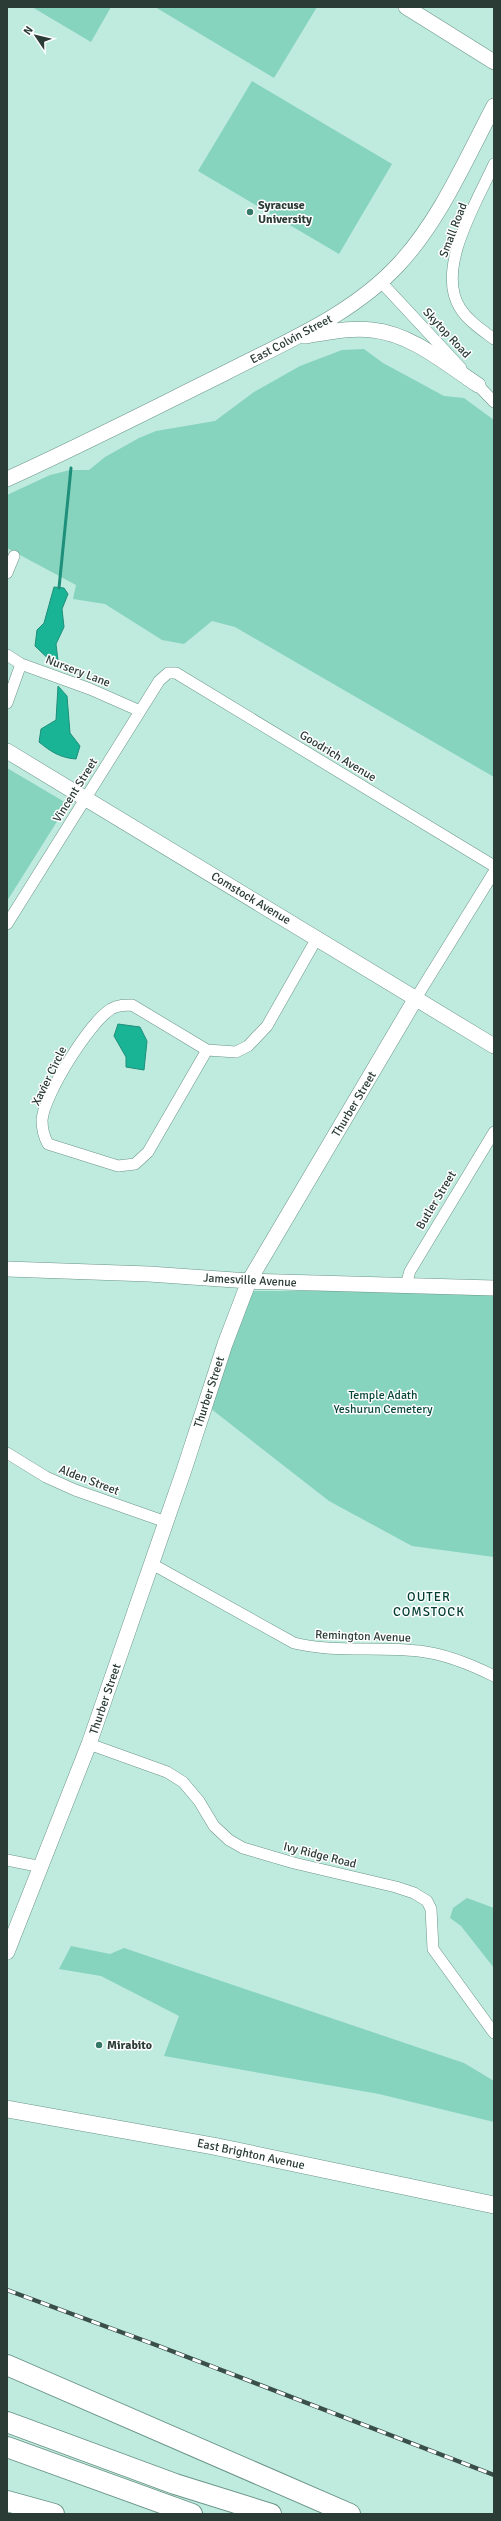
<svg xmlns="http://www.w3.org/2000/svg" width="501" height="2521" font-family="Signika,sans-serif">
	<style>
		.green { fill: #86d3be }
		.water { fill: #19b396; stroke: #1e8f7a }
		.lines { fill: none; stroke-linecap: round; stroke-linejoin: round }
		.stream { stroke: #1e8f7a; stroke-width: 3 }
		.street-casing { stroke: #6b9589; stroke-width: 12 }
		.secondary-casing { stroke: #6b9589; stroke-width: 16 }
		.primary-casing { stroke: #6b9589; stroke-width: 18 }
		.highway-casing { stroke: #6b9589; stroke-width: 22 }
		.street { stroke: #fff; stroke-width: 11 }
		.secondary { stroke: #fff; stroke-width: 15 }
		.primary { stroke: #fff; stroke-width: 17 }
		.highway { stroke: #fff; stroke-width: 20 }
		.rail-casing { stroke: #3b4f49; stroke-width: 4.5 }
		.rail { stroke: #fff; stroke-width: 3; stroke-dasharray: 9; stroke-linecap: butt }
		.poi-dot { fill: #367868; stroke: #fff; stroke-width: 1.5 }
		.labels { text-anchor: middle; stroke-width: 3; stroke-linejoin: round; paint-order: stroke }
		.poi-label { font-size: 12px; font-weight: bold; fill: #2b3c37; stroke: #fff; text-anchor: start }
		.street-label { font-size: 12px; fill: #2b3c37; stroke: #fff }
		.park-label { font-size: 12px; fill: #0b473b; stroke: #fff }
		.neighbourhood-label { font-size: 13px; letter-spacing: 1px; fill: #013d32; stroke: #fff }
	</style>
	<rect width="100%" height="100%" fill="#bfebde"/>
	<!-- green -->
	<path class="green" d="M32 7H111L91 42Z
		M155 7H317L274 78Z
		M252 81 392 164 339 254 198 171Z
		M364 349 383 363 444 396 464 398 494 420V777L235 627 212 621 184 644 162 640 105 604 73 599 76 585 7 548V495L50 475 70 470H89L105 457 139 438 156 431 215 421 254 392 300 366 342 350Z
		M7 768 68 804 7 901Z
		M254 1291H412L494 1294V1557L412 1546 329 1501 210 1408 239 1317Z
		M467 1898 494 1908V1968L461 1926 450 1918 453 1908Z
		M71 1946 110 1954 124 1948 464 2063 494 2081V2122L379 2094 164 2056 179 2016 101 1976 59 1969Z"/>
	<!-- water -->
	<path class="water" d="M54 587 64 588 68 594 62 609 64 627 56 644 59 669 35 646 37 630 44 623Z
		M58 686 67 696 70 733 80 746 76 759C61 758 51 752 39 742L41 729 56 720Z
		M118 1024 140 1027 147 1041 144 1070 126 1067V1057L114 1036Z"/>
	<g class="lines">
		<!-- stream -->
		<path class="stream" d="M59 588 71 468"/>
		<!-- street casing -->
		<g class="street-casing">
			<path id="street" d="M494 164C477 202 435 269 460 308 468 321 482 330 494 339
				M381 282 461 368
				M473 380 494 402
				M7 573 14 556
				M7 655 21 664 90 689 140 711
				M7 703 21 664
				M7 924 159 681 168 673H176L494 866
				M416 998 494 872
				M207 1050 148 1152 135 1164 118 1166 48 1144C44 1137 42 1129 42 1120 44 1095 89 1023 111 1009 118 1005 125 1005 132 1005L207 1050 236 1052 248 1046 267 1026 317 938
				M406 1285 410 1271 494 1132
				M7 1453 46 1477 75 1490 166 1522
				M152 1564 294 1643C335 1653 377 1646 419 1651 446 1654 470 1664 494 1676
				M89 1744 167 1772 183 1782 199 1801 214 1826 229 1840 243 1848 294 1863 396 1887 414 1893 427 1901 431 1909 433 1949 494 2033
				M7 1860 42 1867"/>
		</g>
		<!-- secondary casing -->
		<g class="secondary-casing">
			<path id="secondary" d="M406 7 494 62
				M305 336C327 333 350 327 372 330 412 334 446 364 478 385
				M7 479C80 446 152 409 225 373 285 342 352 315 399 264 440 220 466 159 494 106
				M7 751 494 1046
				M7 1269 149 1274 249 1281 494 1288
				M7 1952 89 1744 184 1470 225 1344 249 1281 416 998"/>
		</g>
		<!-- primary casing -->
		<g class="primary-casing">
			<path id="primary" d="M7 2109 213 2146 494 2205"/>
		</g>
		<!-- highway casing -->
		<g class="highway-casing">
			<path id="highway" d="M7 2365 350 2514
				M7 2422 175 2484 271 2514
				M7 2447 192 2514
				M7 2501 54 2514"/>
		</g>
		<!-- street -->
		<use href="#street" class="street"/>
		<!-- secondary -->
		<use href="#secondary" class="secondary"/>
		<!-- primary -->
		<use href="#primary" class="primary"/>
		<!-- highway -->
		<use href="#highway" class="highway"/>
		<!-- rail casing -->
		<g class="rail-casing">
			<path id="rail" d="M7 2290 156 2345 494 2475"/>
		</g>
		<!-- rail -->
		<use href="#rail" class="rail"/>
	</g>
	<!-- markers -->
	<g class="poi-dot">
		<circle cx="250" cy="212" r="4"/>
		<circle cx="99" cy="2045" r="4"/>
	</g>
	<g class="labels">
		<!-- poi labels -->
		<g class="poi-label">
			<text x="258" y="209">Syracuse<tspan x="258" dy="14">University</tspan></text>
			<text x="107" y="2049">Mirabito</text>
		</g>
		<!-- street labels -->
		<g class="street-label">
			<text transform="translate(453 230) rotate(-69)" y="4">Small Road</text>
			<text transform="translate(447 333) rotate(47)" y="4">Skytop Road</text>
			<text transform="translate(291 339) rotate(-28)" y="4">East Colvin Street</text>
			<text transform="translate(78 671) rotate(21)" y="4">Nursery Lane</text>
			<text transform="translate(338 756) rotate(31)" y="4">Goodrich Avenue</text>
			<text transform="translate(75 790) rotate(-58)" y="4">Vincent Street</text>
			<text transform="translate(251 898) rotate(31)" y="4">Comstock Avenue</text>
			<text transform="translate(49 1076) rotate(-64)" y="4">Xavier Circle</text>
			<text transform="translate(354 1104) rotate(-59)" y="4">Thurber Street</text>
			<text transform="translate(436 1200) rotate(-59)" y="4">Butler Street</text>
			<text transform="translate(250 1280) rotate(3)" y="4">Jamesville Avenue</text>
			<text transform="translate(209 1392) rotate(-72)" y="4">Thurber Street</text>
			<text transform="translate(89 1480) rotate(21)" y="4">Alden Street</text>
			<text transform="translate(363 1636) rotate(2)" y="4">Remington Avenue</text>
			<text transform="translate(105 1699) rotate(-71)" y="4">Thurber Street</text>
			<text transform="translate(320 1855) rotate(14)" y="4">Ivy Ridge Road</text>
			<text transform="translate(251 2154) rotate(12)" y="4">East Brighton Avenue</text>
		</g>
		<!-- park labels -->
		<g class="park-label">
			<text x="383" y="1399">Temple Adath<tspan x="383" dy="14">Yeshurun Cemetery</tspan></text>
		</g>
		<!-- neighbourhood labels -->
		<g class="neighbourhood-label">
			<text x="429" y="1601">OUTER<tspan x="429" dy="15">COMSTOCK</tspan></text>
		</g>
	</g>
	<!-- border -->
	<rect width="501" height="2521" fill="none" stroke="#2b3c37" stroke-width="16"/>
	<!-- north arrow -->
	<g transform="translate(36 36) rotate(305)" stroke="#ffffff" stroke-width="3" paint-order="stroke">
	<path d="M0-3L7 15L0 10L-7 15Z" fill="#2b3c37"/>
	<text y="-6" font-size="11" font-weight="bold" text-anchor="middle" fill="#2b3c37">N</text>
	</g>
</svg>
